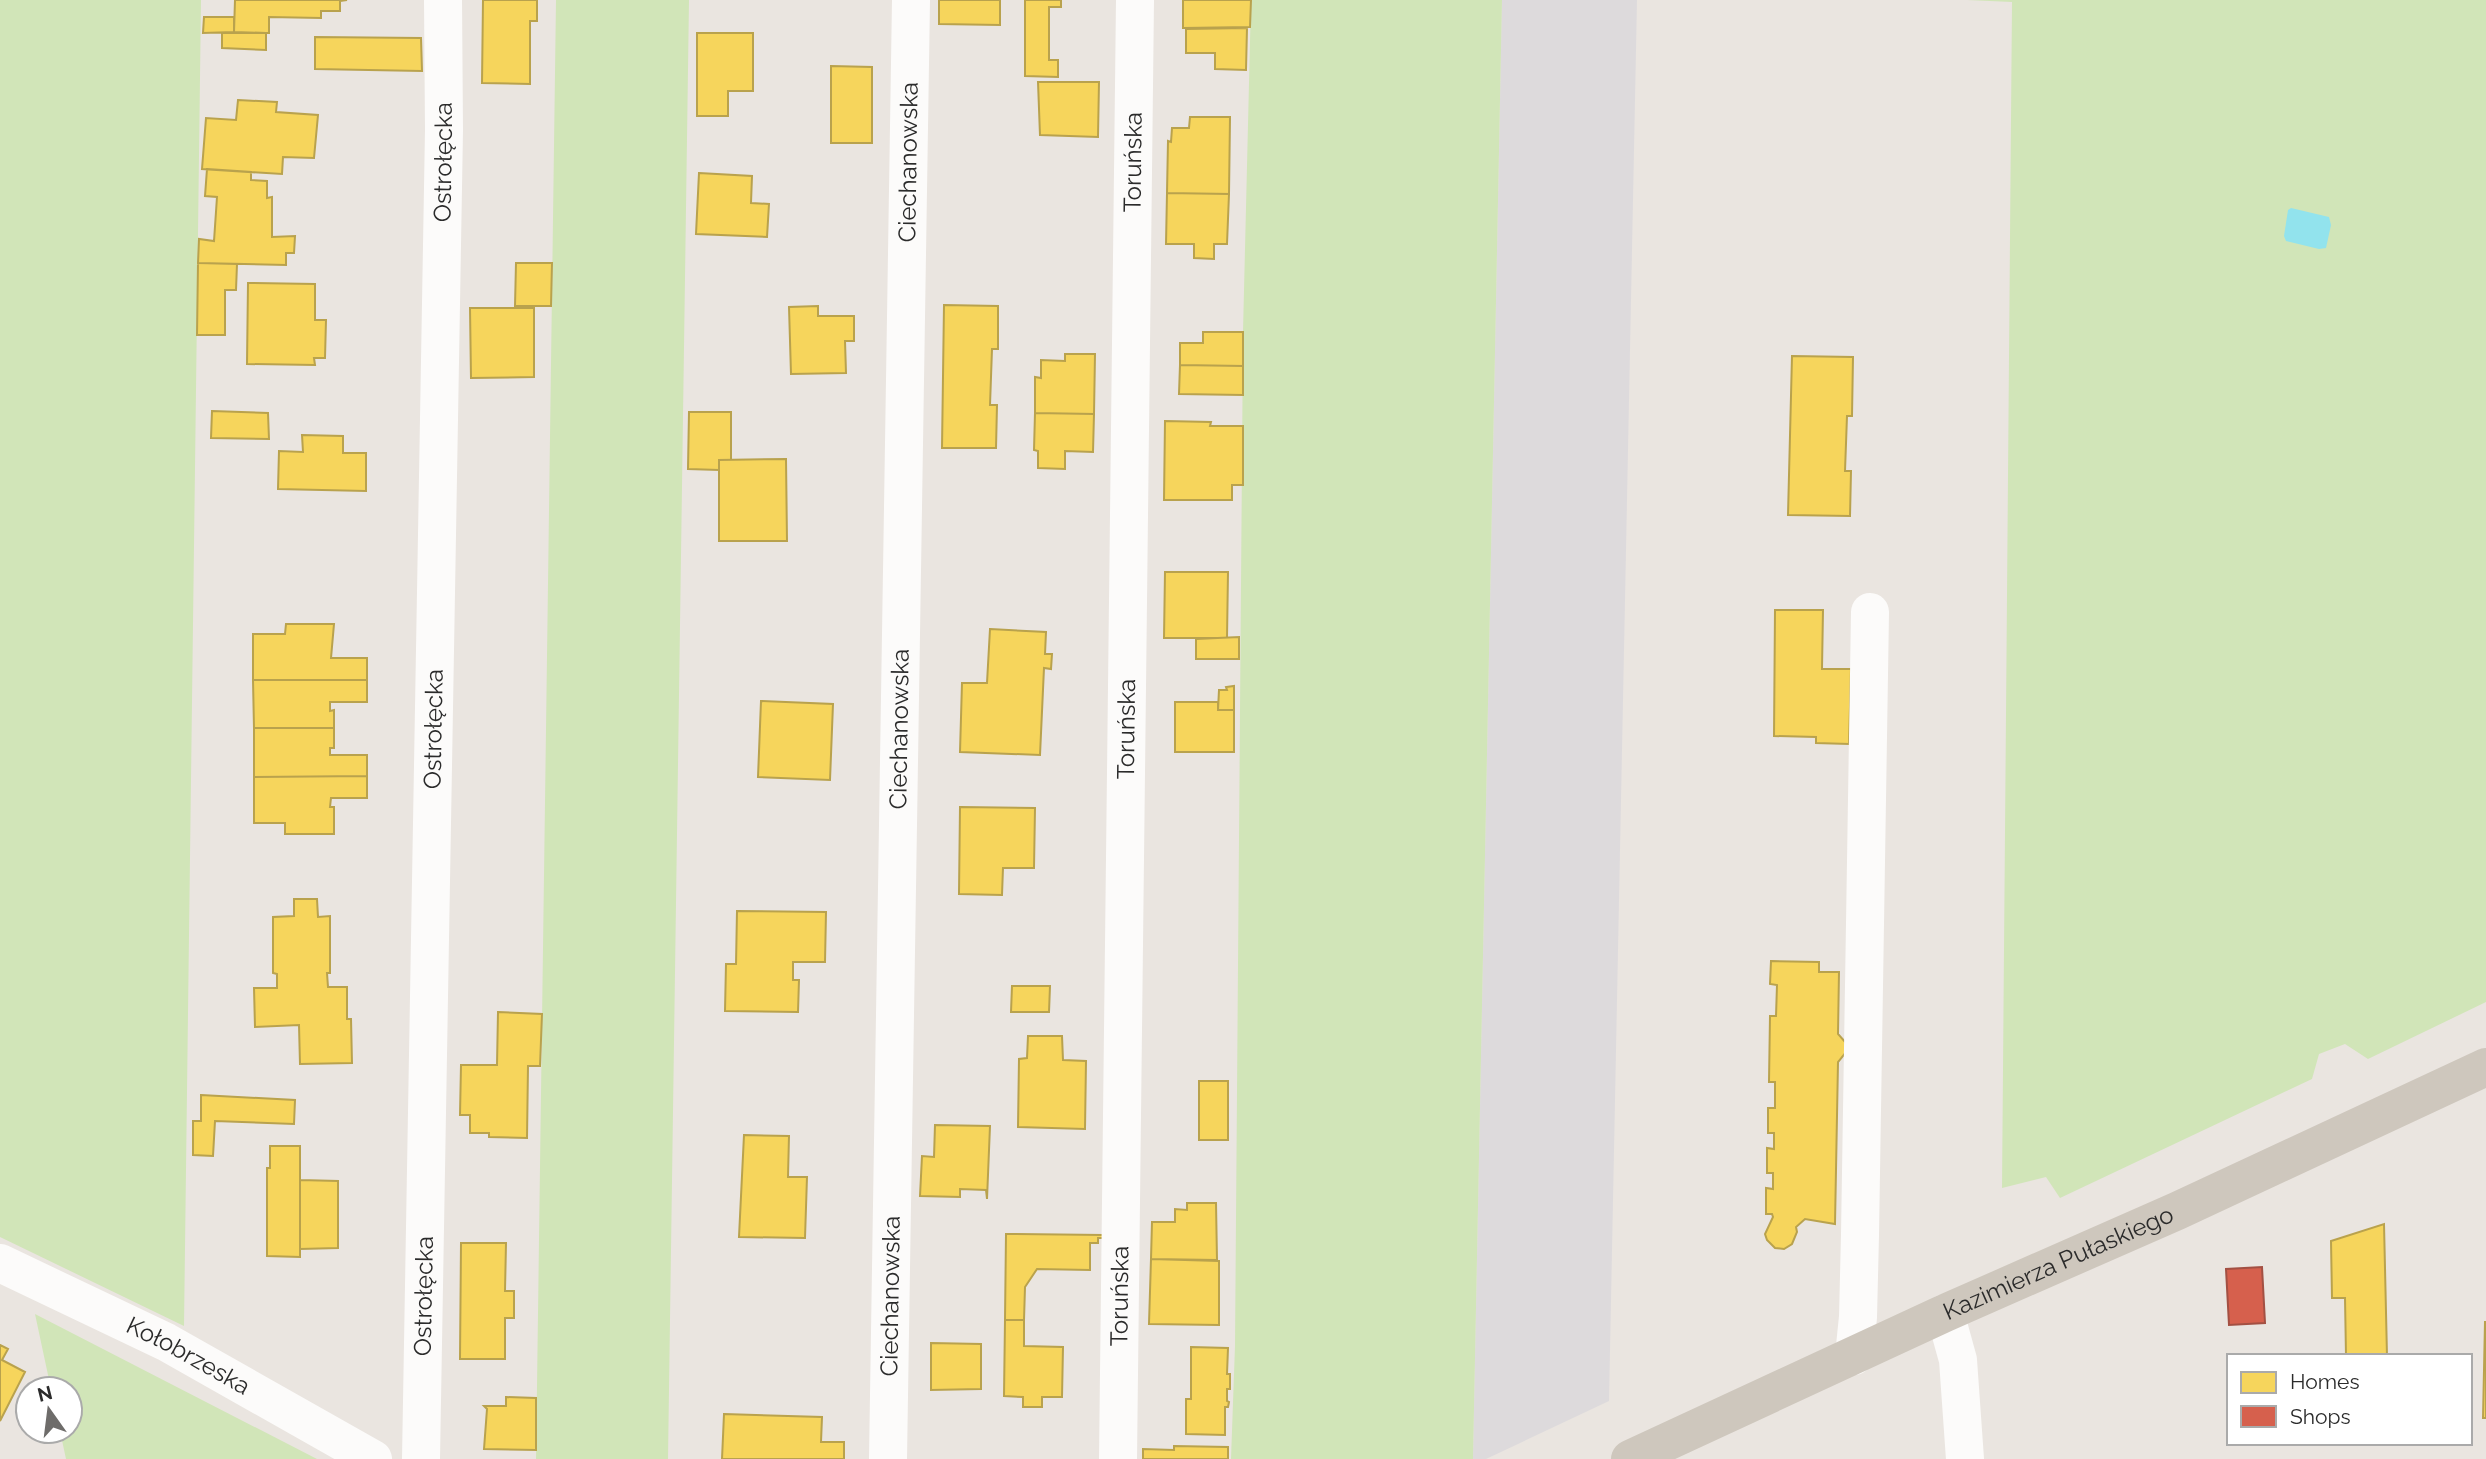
<svg xmlns="http://www.w3.org/2000/svg" width="2486" height="1459" font-family="Raleway,sans-serif">
	<style>
		.industrial { fill: #dddadc }
		.green { fill: #d1e5b8 }
		.water { fill: #92e3ed }
		.homes { fill: #f6d55c; stroke: #b9a24d; stroke-width: 2 }
		.shops { fill: #d6604d; stroke: #a35043; stroke-width: 2 }
		.lines { fill: none; stroke-linecap: round; stroke-linejoin: round }
		.minor { stroke: #fcfbfa; stroke-width: 38 }
		.major { stroke: #cec7bd; stroke-width: 38 }
		.labels { text-anchor: middle; stroke-width: 7; stroke-linejoin: round; paint-order: stroke }
		.street-label { font-size: 24px; fill: #2b2b2b; stroke: #fff }
	</style>
	<rect width="100%" height="100%" fill="#eae5e0"/>
	<!-- industrial -->
	<path class="industrial" d="M1502 0H1637L1609 1401 1486 1459H1473Z"/>
	<!-- green -->
	<path class="green" d="M0 0H201L184 1326 0 1237Z
		M556 0H689L668 1459H536Z
		M1251 0H1502L1473 1459H1231L1235 1346 1243 332Z
		M1967 0H2486V1002L2368 1059 2345 1044 2319 1054 2312 1079 2060 1198 2046 1177 2002 1188 2012 2Z
		M35 1314 317 1459H66L60 1431H70V1389H51Z"/>
	<!-- water -->
	<path class="water" d="M2291 208 2329 217 2331 225 2326 248 2319 249 2286 241 2284 236 2288 210Z"/>
	<!-- homes -->
	<path class="homes" d="M235 0H347L340 1V11H321V18L269 17V33H266L234 32Z
		M483 0H537V21H530V84L482 83Z
		M939 0H1000V25L939 24Z
		M1025 0H1061V7H1049V60H1058V77L1025 76Z
		M1183 0H1251L1250 27 1183 28Z
		M204 17H234V32L203 33Z
		M1247 28 1246 70 1215 69V53H1186V29Z
		M222 33H266V50L222 48Z
		M697 33H753V91H728V116H697Z
		M315 37 421 38 422 71 315 69Z
		M831 66 872 67V143H831Z
		M1038 82H1099L1098 137 1040 135Z
		M238 100 277 102 276 112 318 115 314 158 283 157 282 174 202 169 206 118 236 120Z
		M1190 117H1230L1229 194 1167 193 1168 141 1171 142 1172 128H1189Z
		M207 169 251 172V180L267 181V198L272 197V237L295 236 294 253H286V265L198 263 199 239 214 241 217 197 205 196Z
		M699 173 752 176 751 203 769 204 767 237 696 234Z
		M1167 193 1229 194 1227 244H1214V259L1194 258V244H1166Z
		M198 263 237 264 236 290H225V335H197Z
		M516 263H552L551 306H515Z
		M248 283 315 284V320H326L325 358H314L315 365 247 364Z
		M944 305 998 306V349H992L990 405H997L996 448H942Z
		M818 306V316H854V341H845L846 373 791 374 789 307Z
		M470 308H534V377L471 378Z
		M1203 332H1243V366L1180 365V343H1203Z
		M1065 354H1095L1094 414 1035 413V377L1041 378V360L1065 361Z
		M1792 356 1853 357 1852 416H1847L1845 471H1851L1850 516 1788 515Z
		M1180 365 1243 366V395L1179 394Z
		M212 411 268 413 269 439 211 438Z
		M689 412H731V460H719V470L688 469Z
		M1035 413 1094 414 1093 452 1065 451V469L1038 468V451L1034 450Z
		M1165 421 1211 422 1210 426H1243V485H1232V500H1164Z
		M302 435 343 436V453H366V491L278 489 279 451 303 452Z
		M786 459 787 541H719V460Z
		M1165 572H1228L1227 638H1164Z
		M1775 610H1823L1822 669H1851L1849 744 1816 743V737L1774 736Z
		M286 624H334L331 658H367V680H253V634H285Z
		M990 629 1046 632 1045 654H1052L1051 669 1044 668 1040 755 960 752 962 683H987Z
		M1239 637V659H1196V639Z
		M253 680H367V702H330V711L334 710V728H254Z
		M1234 686V710H1218L1219 690H1227L1226 687Z
		M761 701 833 704 830 780 758 777Z
		M1175 702H1218V710H1234V752H1175Z
		M254 728H334V748H330V755H367V776L254 777Z
		M367 776V798H331L330 807H334V834H285V823H254V777Z
		M960 807 1035 808 1034 868H1003L1002 895 959 894Z
		M294 899H317L318 917 330 916V973H327L328 987H347V1019H351L352 1063 300 1064 299 1025 255 1027 254 988H277V974L273 973V917L294 916Z
		M737 911 826 912 825 962H793V980H799L798 1012 725 1011 726 964H736Z
		M1771 961 1819 962V972H1839L1838 1034 1846 1043 1847 1051 1838 1062 1835 1224 1805 1219 1796 1227 1797 1232 1792 1244 1784 1249 1775 1248 1767 1240 1765 1234 1773 1217 1772 1214H1766V1188L1773 1189V1173H1767V1148L1774 1149V1133H1768V1108H1775V1082H1769L1770 1016H1776L1777 985 1770 984Z
		M1012 986H1050L1049 1012H1011Z
		M498 1012 542 1014 540 1066H528L527 1138 489 1137V1133H470V1115H460L461 1065H497Z
		M1028 1036H1062L1063 1060 1086 1061 1085 1129 1018 1127 1019 1059 1027 1058Z
		M1199 1081H1228V1140H1199Z
		M201 1095 295 1100 294 1124 215 1121 213 1156 193 1155V1121H201Z
		M935 1125 990 1126 987 1199 986 1190 960 1189V1197L920 1196 922 1156 934 1157Z
		M744 1135 789 1136 788 1177H807L805 1238 739 1237Z
		M270 1146H300V1257L267 1256V1168H270Z
		M300 1180 338 1181V1248L300 1249Z
		M1187 1203H1216L1217 1260 1151 1259 1152 1222H1175V1209L1187 1210Z
		M2384 1224 2387 1356H2346L2345 1298H2332L2331 1241Z
		M1006 1234 1103 1235V1238H1098V1243H1090V1270L1037 1269 1025 1287 1024 1320H1005Z
		M461 1243H506L505 1291H514V1318H505V1359H460Z
		M1151 1259 1219 1261V1325L1149 1324Z
		M1005 1320H1024V1346L1063 1347 1062 1397H1042V1407H1023V1397L1004 1396Z
		M2485 1322H2486V1418H2483Z
		M931 1343 981 1344V1389L931 1390Z
		M0 1345 8 1349 2 1360 25 1372 0 1421Z
		M1191 1347 1228 1348 1227 1374H1230V1389H1227V1401L1229 1402 1228 1407H1225V1435L1186 1434V1399H1191Z
		M506 1397 536 1398V1450L484 1449 487 1409 484 1406H506Z
		M724 1414 822 1417 821 1442H844V1459H722Z
		M1174 1446 1228 1447V1459H1143V1449L1174 1450Z"/>
	<!-- shops -->
	<path class="shops" d="M2262 1267 2265 1323 2229 1325 2226 1269Z"/>
	<g class="lines">
		<!-- minor -->
		<g class="minor">
			<path id="s1" d="M0 1263 166 1342 373 1459"/>
			<path d="M1945 1313 1958 1360 1965 1459"/>
			<path d="M1854 1356 1858 1317 1860 1235 1870 612"/>
			<path id="s2" d="M421 1459 444 130 443 0"/>
			<path id="s3" d="M888 1459 911 0"/>
			<path id="s4" d="M1118 1459 1135 0"/>
		</g>
		<!-- major -->
		<path class="major" id="s5" d="M1630 1459 1945 1313 2177 1211 2486 1067"/>
	</g>
	<g class="labels">
		<!-- street labels -->
		<g class="street-label">
			<text dy="8" stroke="none"><textPath href="#s2" startOffset="1297">Ostrołęcka</textPath></text>
			<text dy="8" stroke="none"><textPath href="#s3" startOffset="1297">Ciechanowska</textPath></text>
			<text dy="8" stroke="none"><textPath href="#s4" startOffset="1297">Toruńska</textPath></text>
			<text dy="8" stroke="none"><textPath href="#s3" startOffset="730">Ciechanowska</textPath></text>
			<text dy="8" stroke="none"><textPath href="#s2" startOffset="730">Ostrołęcka</textPath></text>
			<text dy="8" stroke="none"><textPath href="#s4" startOffset="730">Toruńska</textPath></text>
			<text dy="8" stroke="none"><textPath href="#s5" startOffset="471">Kazimierza Pułaskiego</textPath></text>
			<text dy="8" stroke="none"><textPath href="#s2" startOffset="163">Ostrołęcka</textPath></text>
			<text dy="8" stroke="none"><textPath href="#s3" startOffset="163">Ciechanowska</textPath></text>
			<text dy="8" stroke="none"><textPath href="#s4" startOffset="163">Toruńska</textPath></text>
			<text dy="8" stroke="none"><textPath href="#s1" startOffset="210">Kołobrzeska</textPath></text>
		</g>
	</g>
	<!-- legend -->
	<rect x="2227" y="1354" width="245" height="91" fill="#ffffff" stroke="#aaaaaa" stroke-width="2"/>
	<rect x="2241" y="1372" width="35" height="21" fill="#f6d55c" stroke="#aaaaaa" stroke-width="2"/>
	<text x="2290" y="1389" font-size="21" fill="#2b2b2b">Homes</text>
	<rect x="2241" y="1406" width="35" height="21" fill="#d6604d" stroke="#aaaaaa" stroke-width="2"/>
	<text x="2290" y="1424" font-size="21" fill="#2b2b2b">Shops</text>
	<!-- north arrow -->
	<g transform="translate(49 1410) rotate(346)"><circle r="33" fill="#ffffff" stroke="#aaaaaa" stroke-width="2"/>
	<path d="M0-5L12 26L0 18L-12 26Z" fill="#6e6c6a"/>
	<text y="-10" font-size="19" font-weight="bold" text-anchor="middle" fill="#2b2b2b">N</text>
	</g>
</svg>
